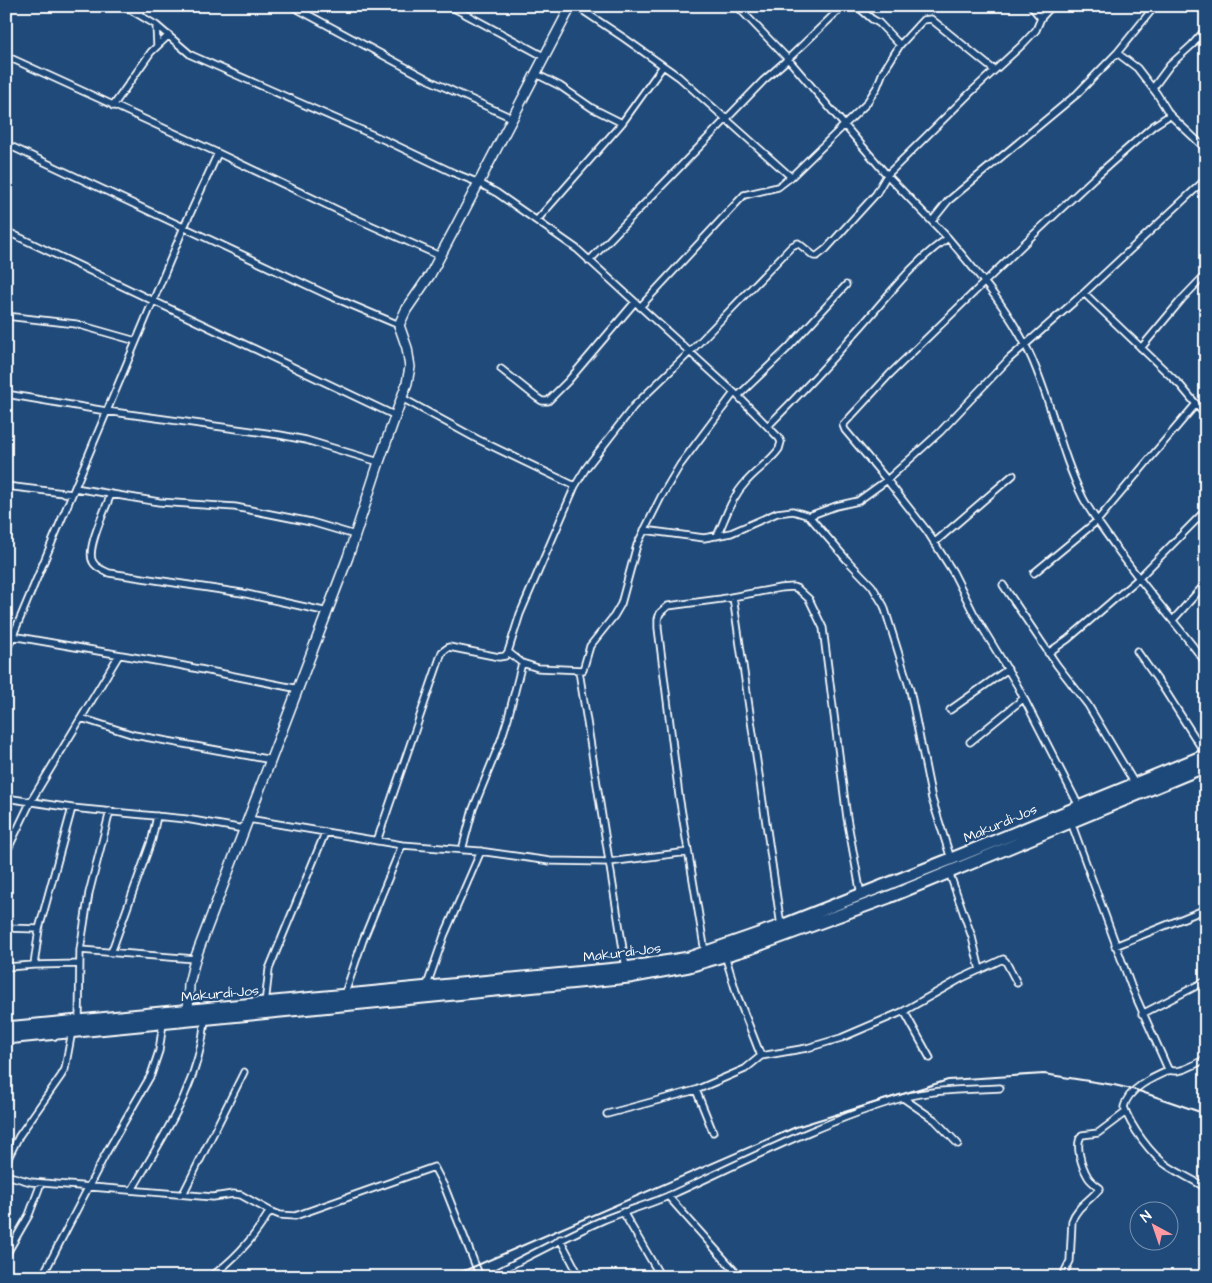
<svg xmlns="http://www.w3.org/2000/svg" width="1212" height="1283" font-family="'Architects Daughter',sans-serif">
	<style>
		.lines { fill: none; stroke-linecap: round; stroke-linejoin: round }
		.street-casing { stroke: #fff; stroke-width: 9 }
		.secondary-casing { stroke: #fff; stroke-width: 12 }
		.highway-casing { stroke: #fff; stroke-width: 15 }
		.street { stroke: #1f4a7a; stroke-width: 5.5 }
		.secondary { stroke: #1f4a7a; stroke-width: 9 }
		.highway { stroke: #1f4a7a; stroke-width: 11 }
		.rail { stroke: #fff; stroke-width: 2 }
		.labels { text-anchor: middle; stroke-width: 4.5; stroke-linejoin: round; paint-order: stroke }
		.street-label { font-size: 14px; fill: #fff; stroke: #1f4a7a }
	</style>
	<rect width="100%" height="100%" fill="#1f4a7a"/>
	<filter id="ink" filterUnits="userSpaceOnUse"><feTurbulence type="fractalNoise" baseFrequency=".02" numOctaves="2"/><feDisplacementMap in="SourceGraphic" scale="10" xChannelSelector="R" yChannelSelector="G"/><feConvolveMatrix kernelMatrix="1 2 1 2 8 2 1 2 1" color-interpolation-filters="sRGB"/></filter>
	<g filter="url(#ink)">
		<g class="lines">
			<!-- street casing -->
			<g class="street-casing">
				<path id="street" d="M124 6 156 25 191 55 389 142 454 173 479 183 497 193 577 249 738 396 779 438 781 442 779 449C770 462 756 470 746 482 731 498 726 517 717 536
					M292 6 431 81 512 118
					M450 6 545 57
					M576 6 624 38 679 77 791 177 778 187 744 195 640 307
					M737 6 788 59 887 175 948 238
					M857 6 872 19 879 23 900 45
					M139 15 143 6
					M1041 18 1052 6
					M156 25 157 46
					M1117 53 1137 68 1157 94 1170 115
					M6 56 218 153 350 216 440 256
					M536 74 560 86 592 108 622 123
					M1153 88 1170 65 1192 45 1206 29
					M113 106 151 52 169 35
					M6 144 328 295 399 325
					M791 177 866 104 877 87 883 72 900 45 923 20 931 19 994 70
					M537 220 622 123 663 66
					M932 221 948 201 1077 94 1117 53 1155 6
					M6 231 396 416
					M589 261 763 81 788 59 843 6
					M1084 293 1181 386 1206 416
					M6 316 76 324 136 341
					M1141 348 1182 299 1206 274
					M501 369 536 397 542 401H548L568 381 635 302
					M6 394 106 411 280 435 306 440 379 462
					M738 396 788 348 846 285
					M402 398 477 439 575 486
					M768 426C799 395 829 363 857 331 886 299 911 263 948 238 980 276 1012 313 1032 359 1052 404 1061 454 1083 498 1092 515 1104 530 1115 546 1143 586 1176 623 1206 663
					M6 486 72 494
					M75 488 159 502 235 507 311 522 355 535
					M111 494C106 508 85 550 93 562 96 568 103 570 109 573L242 593 328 612
					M809 516 847 560 872 586 884 606 910 690 932 799 951 859
					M644 530 704 538 731 533 777 513 793 511 809 516 836 506 858 501 887 480 940 432 1009 359 1084 293 1206 179
					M934 543 1013 475
					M1034 573 1097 521 1196 404
					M1003 585 1057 665 1088 705 1135 784
					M733 597 781 926
					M1173 620 1206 583
					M6 635 179 665 299 689
					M1137 651 1164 689 1206 755
					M6 652 184 227 218 153
					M508 652 522 663 538 668 583 670 590 646 614 616 621 604 637 545 661 497 680 465 734 393
					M1048 653 1068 639 1138 579 1206 510
					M579 671 626 968
					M950 710 1008 669
					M81 718 134 735 272 760
					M970 742 1024 698
					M6 798 72 808 186 819 244 829
					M1079 806 1017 685 974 614 953 572 927 531 887 480 845 430 843 425 890 374 1032 236 1094 178 1153 126 1170 115 1206 149
					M248 819 402 845 479 851 550 861 609 862 688 852
					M1071 822 1131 986 1168 1069C1178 1076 1196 1063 1206 1059
					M377 841 442 652 449 647 499 657 505 656 508 652 520 614 575 486 586 468 634 406 690 352 792 246 798 243 814 256H817L826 249 876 194 887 175 970 93 1022 45 1036 30 1041 18 1031 6
					M462 850 473 809 501 740 508 718 522 663
					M6 853 31 801 119 655
					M949 872 972 937 980 970
					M6 928 39 929
					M1115 946 1206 909
					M80 950 195 959
					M705 952 679 796 658 628V619L660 613 668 606 721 599 780 588 793 587 798 589 809 599 823 628 847 818 861 895
					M111 953 152 839 157 816
					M725 955 737 995 761 1056
					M34 965 79 964
					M6 967 34 965 39 929 72 808
					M426 988 444 936 481 851
					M344 996 363 940 402 845
					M265 1004 269 969 325 833
					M904 1011 930 1058
					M1142 1014 1206 981
					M79 1021 80 950 89 893 110 811
					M1170 1070C1154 1077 1128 1088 1124 1107 1131 1127 1151 1155 1168 1166 1180 1174 1194 1180 1206 1188
					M696 1090 713 1132
					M903 1098 935 1120 958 1144
					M607 1114 696 1090 745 1069 761 1056 807 1048 841 1038 904 1011 962 978 1003 959 1006 962 1017 983
					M6 1162 19 1136 61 1076 65 1069 72 1031
					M6 1175 31 1182 152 1192 213 1197 233 1194 241 1195 270 1211 280 1215 295 1216 434 1167 445 1188 480 1277
					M132 1190C164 1135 199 1085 205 1019
					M183 1194 244 1072
					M668 1196 740 1277
					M623 1212 661 1277
					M560 1239 580 1277
					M6 1255 29 1215 41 1183
					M42 1277 105 1155 151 1075 159 1051 163 1023
					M210 1277C236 1259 254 1238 270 1211
					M488 1277C526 1258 564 1237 603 1220 627 1210 652 1204 675 1193 747 1160 826 1120 902 1098 934 1089 968 1090 1000 1088
					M1062 1277 1070 1261 1072 1221C1077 1206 1091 1200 1100 1188 1096 1185 1091 1182 1088 1177 1082 1167 1074 1144 1082 1135L1098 1133 1126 1112"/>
			</g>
			<!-- secondary casing -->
			<g class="secondary-casing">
				<path id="secondary" d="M188 1016 189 984 195 959 348 557 379 462 407 383 410 367 407 348 399 325 406 310 430 275 454 230 571 6"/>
			</g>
			<!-- highway casing -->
			<g class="highway-casing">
				<path id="highway" d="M6 1028 626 968 689 958 781 926 951 859 1206 755
					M6 1038 629 977 689 966 750 948 889 897 1206 766"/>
			</g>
			<!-- street -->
			<use href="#street" class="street"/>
			<!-- secondary -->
			<use href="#secondary" class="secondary"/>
			<!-- highway -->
			<use href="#highway" class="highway"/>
			<!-- rail -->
			<path class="rail" d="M450 1277 796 1127 948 1080 1044 1074 1114 1085 1136 1090 1206 1114"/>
		</g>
	</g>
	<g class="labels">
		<!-- street labels -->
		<g class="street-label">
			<text transform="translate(1000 823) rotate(-23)" y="5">Makurdi-Jos</text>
			<text transform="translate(622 952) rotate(-7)" y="5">Makurdi-Jos</text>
			<text transform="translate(220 993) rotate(-5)" y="5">Makurdi-Jos</text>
		</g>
	</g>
	<!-- margin -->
	<rect width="1212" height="1283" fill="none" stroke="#1f4a7a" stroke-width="25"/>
	<rect x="12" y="12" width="1187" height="1258" fill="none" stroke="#fff" stroke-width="2" filter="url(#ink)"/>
	<!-- north arrow -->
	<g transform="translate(1154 1226) rotate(320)"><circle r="24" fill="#1f4a7a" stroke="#7992af"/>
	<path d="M0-4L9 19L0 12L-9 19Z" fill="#ff9aa2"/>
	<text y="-8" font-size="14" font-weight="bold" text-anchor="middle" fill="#ffffff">N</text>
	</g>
</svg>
